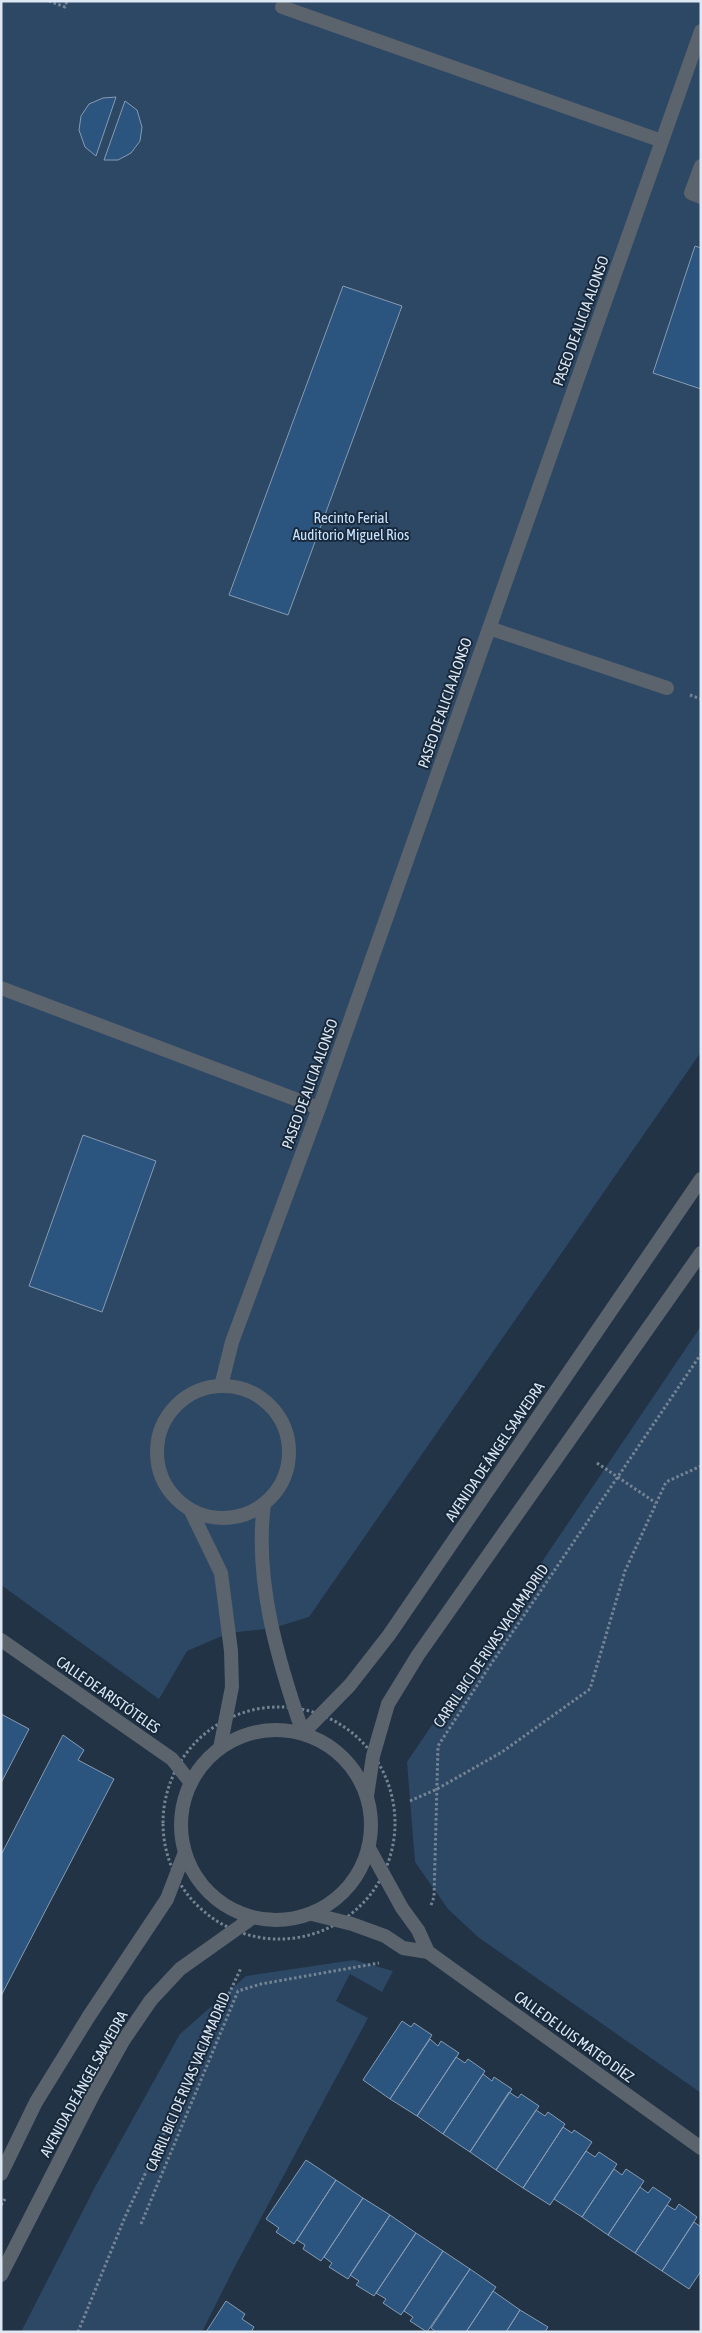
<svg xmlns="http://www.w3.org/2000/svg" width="702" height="2333" font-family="'Asap Condensed',sans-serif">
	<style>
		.green { fill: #2d4865 }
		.building { fill: #2b547f; stroke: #879bb2 }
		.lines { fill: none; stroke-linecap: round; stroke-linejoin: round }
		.path { stroke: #758493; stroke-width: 3; stroke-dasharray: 2.5 2.5; stroke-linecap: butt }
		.pedestrian { stroke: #5b636d; stroke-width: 14 }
		.minor { stroke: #5b636d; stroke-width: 14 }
		.tertiary { stroke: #5b636d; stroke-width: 14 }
		.labels { text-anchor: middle; stroke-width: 4; stroke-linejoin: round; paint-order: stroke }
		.street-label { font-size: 15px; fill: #dde8f4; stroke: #18293b }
		.park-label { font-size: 15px; fill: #cae3ff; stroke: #18293b }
	</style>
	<rect width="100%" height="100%" fill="#213345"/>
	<!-- green -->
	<path class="green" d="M1 1H701V1052L309 1617 273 1628 229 1633 187 1651 159 1699 1 1585Z
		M701 1326V2093L478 1937 448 1909 415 1862 407 1762Z
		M354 1960 393 1971 382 1992 350 1974 336 2001 368 2018 232 2272 202 2332H21L95 2187 180 2034 246 1976Z"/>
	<!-- building -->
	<path class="building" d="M116 97 96 156 85 147 79 130 81 116 89 104 103 98Z
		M125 101 137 110 142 127 140 141 131 153 118 160H104Z
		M695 246 701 248V389L653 373Z
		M343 286 402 306 288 615 229 595Z
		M83 1135 156 1161 102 1312 29 1286Z
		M1 1714 29 1729 1 1783Z
		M63 1735 84 1750 78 1760 114 1779 1 1996V1855Z
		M402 2021 411 2027 414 2023 432 2035 390 2099 363 2080Z
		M430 2039 438 2046 441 2041 459 2053 417 2116 390 2099Z
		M456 2057 465 2063 468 2059 485 2071 443 2134 417 2116Z
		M483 2074 492 2081 494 2077 512 2089 470 2152 443 2134Z
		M509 2092 518 2098 521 2094 539 2106 496 2170 470 2152Z
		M536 2110 545 2116 548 2112 565 2124 523 2188 496 2170Z
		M563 2127 572 2133 574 2130 592 2142 550 2205 523 2188Z
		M586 2151 595 2157 599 2152 617 2164 582 2217 554 2199Z
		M306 2160 336 2180 294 2244 276 2232 279 2228 266 2219Z
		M614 2169 622 2175 626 2169 644 2181 608 2235 582 2217Z
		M336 2180 363 2198 321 2261 303 2249 305 2245 297 2240Z
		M640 2187 648 2193 653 2187 671 2199 635 2253 608 2235Z
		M363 2198 390 2215 348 2279 329 2267 332 2263 324 2257Z
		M679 2204 697 2217 662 2271 635 2253 667 2205 675 2210Z
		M390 2215 416 2233 374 2296 356 2285 359 2281 350 2275Z
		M694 2222 701 2227V2271L689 2289 662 2271Z
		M416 2233 443 2251 401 2315 383 2303 386 2299 376 2293Z
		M443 2251 470 2269 427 2332 410 2321 413 2317 404 2311Z
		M470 2269 496 2287 466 2332H436L431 2328Z
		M493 2291 520 2310 506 2332H466Z
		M226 2301 245 2314 242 2319 254 2327 251 2332H206Z
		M520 2310 548 2327 545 2332H506Z"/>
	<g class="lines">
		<!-- path -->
		<path class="path" d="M49 1 65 7 67 1
			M690 695 701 699
			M597 1463 656 1503
			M163 1823a116 116 0 1 1 232 0a116 116 0 1 1-232 0Z
			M410 1801 437 1789 502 1752 590 1689 625 1571 666 1482 701 1466
			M431 1905 434 1897 438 1746 489 1667 701 1354
			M1 2205 5 2199
			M141 2224 238 1991 261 1984 379 1963
			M78 2332 125 2217 241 1968"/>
		<!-- pedestrian -->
		<path class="pedestrian" d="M282 7 662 141
			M701 166 691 193 701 197
			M489 628 667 688
			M1 988 319 1108
			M221 1386 232 1342 319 1108 701 31
			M157 1452a66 66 0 1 1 132 0a66 66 0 1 1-132 0Z
			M264 1504C254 1580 278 1661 303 1733
			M190 1509 221 1573 231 1651 232 1687 220 1748"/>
		<!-- minor -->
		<path class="minor" d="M1 1640 172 1759 191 1783
			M369 1848 402 1908 418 1930 428 1952
			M312 1914 352 1924 385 1936 403 1948 428 1952 701 2148"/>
		<!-- tertiary -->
		<path class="tertiary" d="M181 1825a95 95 0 1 1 190 0a95 95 0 1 1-190 0Z
			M303 1733 350 1685 389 1635 701 1179
			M367 1796 373 1756 388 1704 418 1655 701 1253
			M1 2174 36 2102 89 2016 167 1899 185 1852
			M1 2275 94 2093 123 2041 151 2000 180 1969 252 1918"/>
	</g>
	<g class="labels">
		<!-- street labels -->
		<g class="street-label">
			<text transform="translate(581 321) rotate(-70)" y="5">PASEO DE ALICIA ALONSO</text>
			<text transform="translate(445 703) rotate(-71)" y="5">PASEO DE ALICIA ALONSO</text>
			<text transform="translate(310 1084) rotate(-70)" y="5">PASEO DE ALICIA ALONSO</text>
			<text transform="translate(495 1452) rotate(-56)" y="5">AVENIDA DE ÁNGEL SAAVEDRA</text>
			<text transform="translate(491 1646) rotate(-56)" y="5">CARRIL BICI DE RIVAS VACIAMADRID</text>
			<text transform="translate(108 1695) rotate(35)" y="5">CALLE DE ARISTÓTELES</text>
			<text transform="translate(574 2037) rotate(36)" y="5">CALLE DE LUIS MATEO DÍEZ</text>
			<text transform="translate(188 2082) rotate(-67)" y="5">CARRIL BICI DE RIVAS VACIAMADRID</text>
			<text transform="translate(84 2084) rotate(-61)" y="5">AVENIDA DE ÁNGEL SAAVEDRA</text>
		</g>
		<!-- park labels -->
		<g class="park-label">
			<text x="351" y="523">Recinto Ferial<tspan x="351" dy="17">Auditorio Miguel Rios</tspan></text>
		</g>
	</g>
	<!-- border -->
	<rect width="702" height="2333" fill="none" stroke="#dde8f4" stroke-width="5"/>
</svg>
